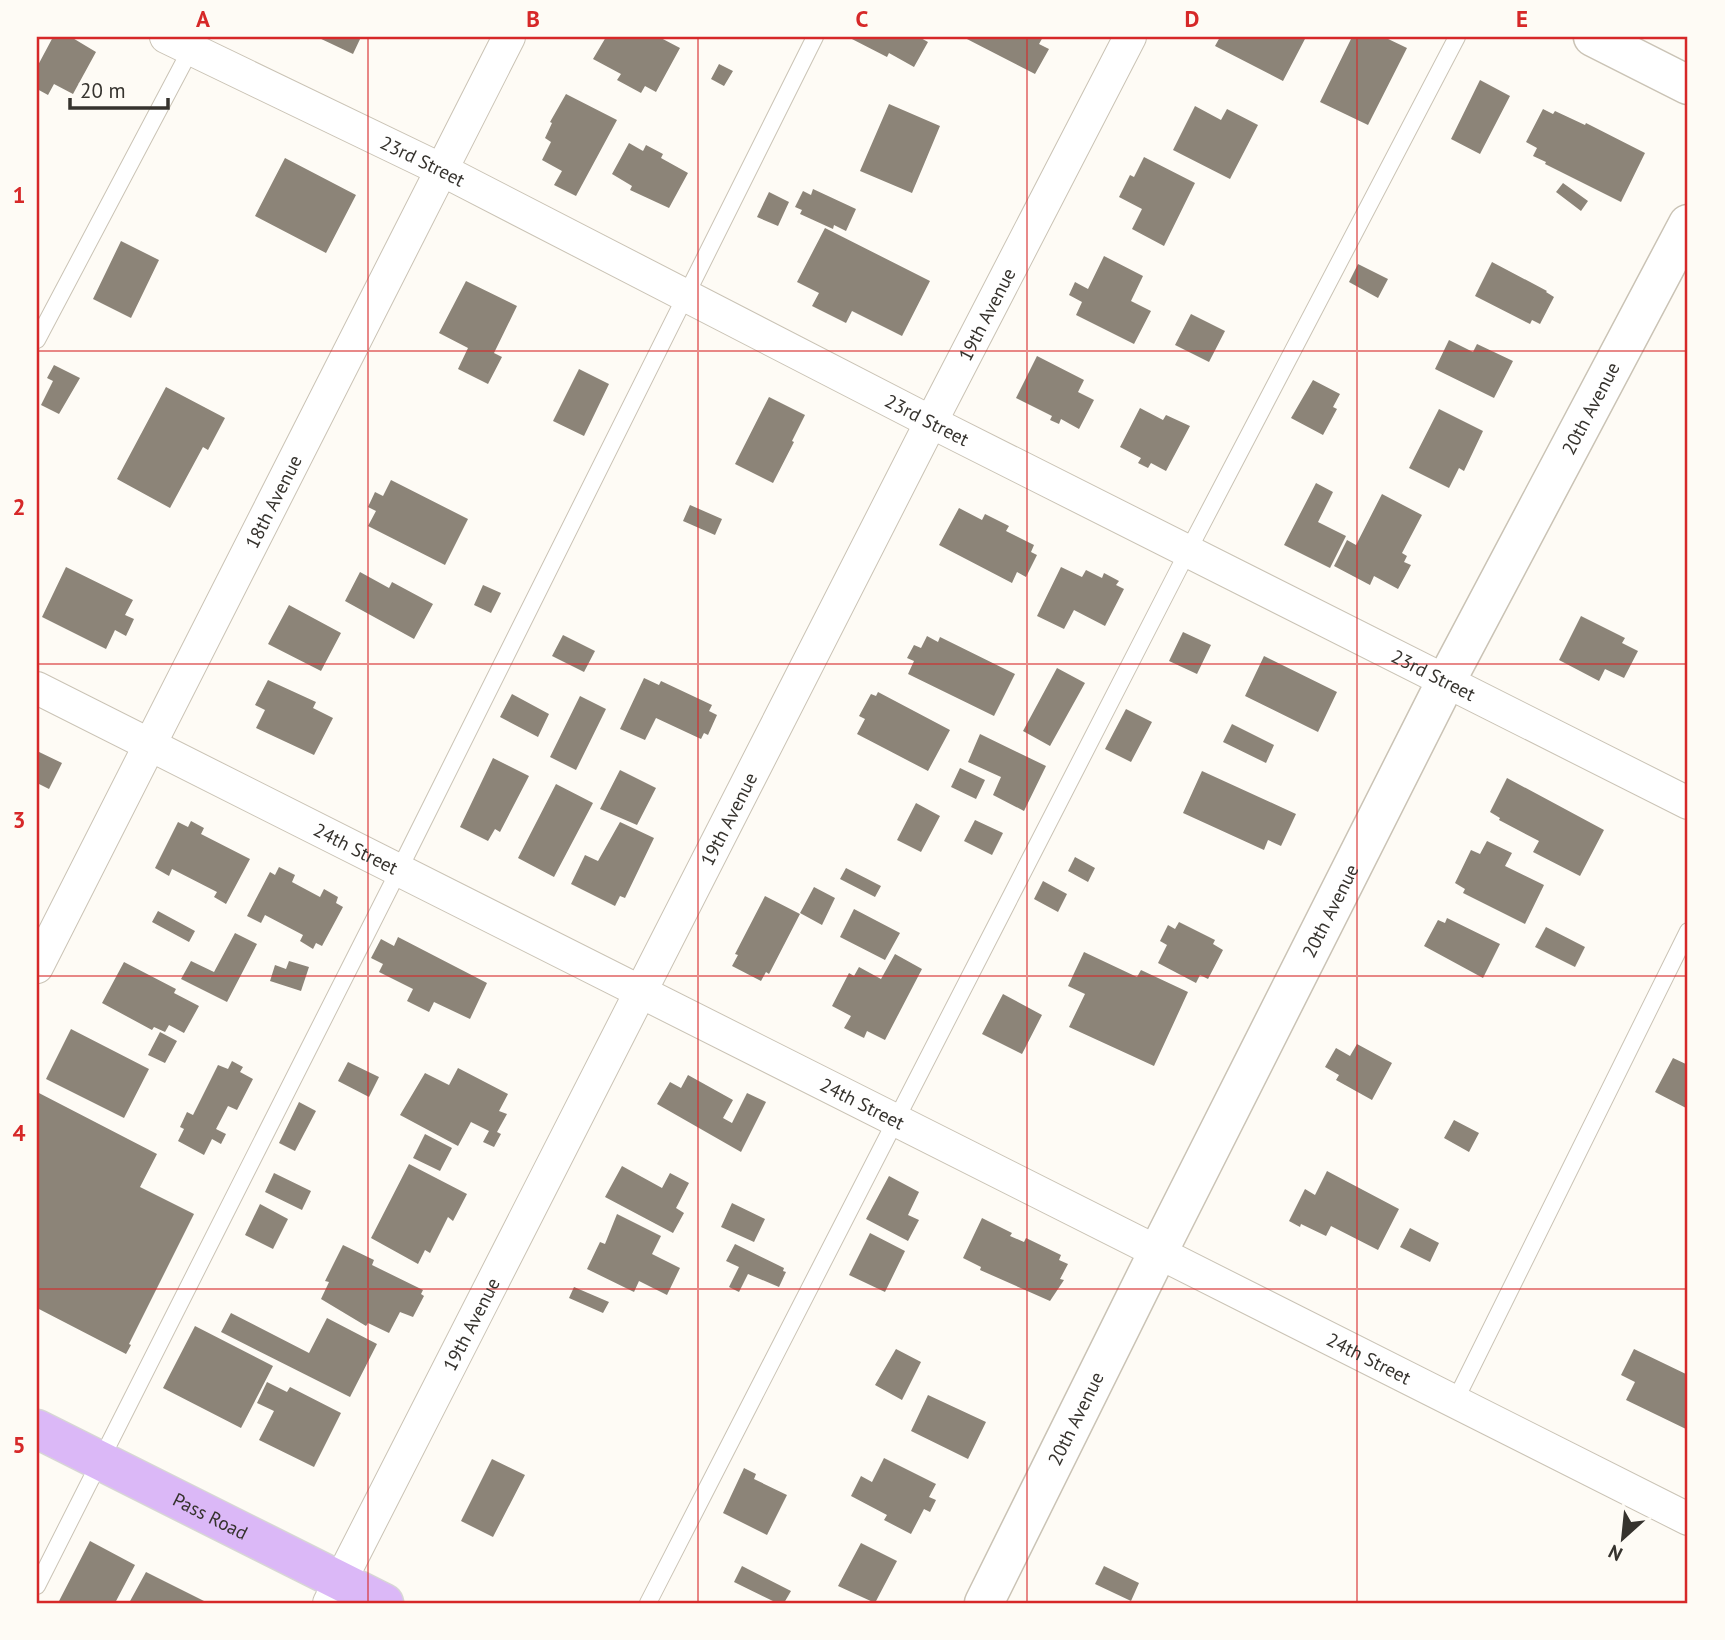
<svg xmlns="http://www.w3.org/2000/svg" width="1725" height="1640" font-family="'PT Sans',sans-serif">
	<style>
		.building { fill: #8c8478 }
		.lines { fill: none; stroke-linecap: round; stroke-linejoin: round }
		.service-casing { stroke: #cac3b5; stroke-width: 18 }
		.minor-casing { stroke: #cac3b5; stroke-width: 34 }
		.tertiary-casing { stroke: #cac3b5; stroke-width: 41 }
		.primary-casing { stroke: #d7d6d5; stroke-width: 41 }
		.service { stroke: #fff; stroke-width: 16 }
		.minor { stroke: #fff; stroke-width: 32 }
		.tertiary { stroke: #fff; stroke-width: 38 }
		.primary { stroke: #dbb8f7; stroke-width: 38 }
		.grid { fill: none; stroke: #d62828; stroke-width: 2; stroke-opacity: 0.55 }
		.labels { text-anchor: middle; stroke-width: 5; stroke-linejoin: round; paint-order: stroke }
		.street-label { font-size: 19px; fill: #36332e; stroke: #fefbf5 }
		.neatline { fill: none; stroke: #d62828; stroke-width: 2.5 }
		.grid-label { font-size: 23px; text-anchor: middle; font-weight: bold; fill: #d62828 }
	</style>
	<rect width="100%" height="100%" fill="#fefbf5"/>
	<!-- building -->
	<path class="building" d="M53 37H71L96 52 73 94 54 84 48 95 37 89V67Z
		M317 37H361L353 54Z
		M606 37H659L680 48 656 92 645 86 641 93 617 80 621 74 593 59Z
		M848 37H919L928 42 914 67 889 53 887 57Z
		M963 37H1043L1039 44 1049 49 1035 74Z
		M1220 37H1306L1283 81 1215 46Z
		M1352 37H1384L1407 48 1368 125 1320 102Z
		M719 64 733 71 724 86 711 79Z
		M1480 80 1510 96 1480 154 1451 139Z
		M566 94 617 120 576 196 554 185 562 171 542 160 551 142 545 138 552 123 550 122Z
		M889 104 940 126 912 193 860 171Z
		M1195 106 1221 120 1227 109 1258 125 1230 179 1173 150Z
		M1543 109 1553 114 1555 111 1585 125 1586 123 1645 153 1621 202 1545 164 1546 162 1533 156 1537 148 1526 142Z
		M629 143 643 151 646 145 663 154 661 158 688 173 669 208 630 190 632 186 612 174Z
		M1144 157 1195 183 1164 246 1132 229 1142 209 1119 197 1130 175 1134 177Z
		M285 158 356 195 326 253 255 216Z
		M1563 183 1588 201 1581 211 1556 192Z
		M813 189 856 209 846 231 834 225 833 229 800 214 802 210 795 207 803 191 811 195Z
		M769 192 789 202 778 226 757 217Z
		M825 228 930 281 902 336 852 311 846 323 812 306 819 293 797 282Z
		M121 241 159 260 131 318 93 299Z
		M1104 256 1143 276 1131 301 1151 311 1134 344 1076 315 1082 302 1069 295 1075 282 1088 289Z
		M1492 262 1547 291 1546 292 1554 297 1540 324 1532 320 1530 324 1475 296Z
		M1358 264 1388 279 1378 298 1349 282Z
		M466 281 517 306 494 353 502 357 488 384 458 369 468 348 439 333Z
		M1191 314 1225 331 1209 362 1175 345Z
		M1449 340 1473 352 1477 344 1513 361 1494 398 1435 369Z
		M1037 356 1084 380 1078 392 1094 400 1079 429 1061 419 1059 424 1050 420 1052 416 1016 398Z
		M54 365 80 378 59 414 41 405 53 381 47 378Z
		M579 369 609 384 584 436 553 421Z
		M1313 380 1340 394 1333 407 1337 409 1323 435 1291 418Z
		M166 387 225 418 208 450 203 447 170 508 117 479Z
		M769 397 805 415 792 441 794 442 773 483 735 464Z
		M1140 408 1163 420 1166 415 1190 426 1166 471 1151 463 1148 468 1138 463 1141 458 1120 447Z
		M1439 409 1483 431 1464 471 1459 468 1449 488 1409 468Z
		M391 480 468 519 445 565 368 526 376 511 368 507 375 492 383 496Z
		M1316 483 1333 492 1318 522 1346 536 1330 568 1284 545Z
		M1382 494 1422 515 1402 553 1407 556 1404 562 1411 565 1398 589 1374 576 1370 585 1334 566 1347 540 1356 545Z
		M690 505 722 519 715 535 683 521Z
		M959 508 982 520 985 514 1009 526 1006 531 1034 545 1031 552 1037 555 1026 577 1017 572 1012 583 939 545Z
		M66 567 133 600 125 615 134 619 126 636 115 630 106 649 42 617Z
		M1061 567 1082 577 1086 570 1102 578 1104 573 1119 581 1116 585 1124 589 1105 626 1074 610 1064 629 1037 616Z
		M360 572 389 588 392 582 433 604 414 639 345 601Z
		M483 585 501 593 491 613 474 605Z
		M289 605 341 633 321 671 268 644Z
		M1581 616 1625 638 1622 643 1638 651 1624 678 1605 669 1599 681 1559 660Z
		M1183 632 1211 645 1197 674 1169 661Z
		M563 635 595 651 584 672 552 656Z
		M927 636 938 642 940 637 1015 674 994 716 908 674 914 661 907 658 914 645 921 648Z
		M1264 656 1337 692 1318 732 1245 696Z
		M1057 668 1085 683 1050 746 1023 731Z
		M644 678 659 685 661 681 712 705 709 711 717 715 708 735 704 733 701 739 656 718 645 740 620 729Z
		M268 680 316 702 313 708 333 718 314 755 256 728 265 710 255 705Z
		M878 692 950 730 928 771 857 734 865 719 859 716 871 694 876 696Z
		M512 694 549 714 538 737 500 717Z
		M580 696 606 709 576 770 550 757Z
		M1126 709 1152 722 1131 762 1105 749Z
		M1232 724 1274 745 1266 763 1223 742Z
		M980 734 1046 766 1024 811 993 795 1001 777 968 762Z
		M37 751 62 763 49 789 37 783Z
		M493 758 529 776 500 832 495 829 488 841 460 827Z
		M960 768 985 780 976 799 951 787Z
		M620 770 656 788 637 825 600 809Z
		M1202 771 1296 814 1281 846 1268 840 1264 850 1183 813Z
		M1507 778 1604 830 1580 876 1533 852 1539 841 1499 820 1500 818 1490 812Z
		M556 784 593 803 554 877 518 858Z
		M916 803 940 816 921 852 897 840Z
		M975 820 1003 833 992 855 964 841Z
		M191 821 204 828 201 834 250 859 226 904 214 897 217 892 172 869 169 876 155 868 178 822 188 827Z
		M620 822 654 838 625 898 620 896 615 906 571 884 585 855 598 861Z
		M1487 841 1512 853 1505 866 1544 885 1525 924 1463 893 1465 889 1455 883 1471 850 1480 854Z
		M1075 857 1095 868 1088 882 1068 871Z
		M279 867 295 875 292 882 320 897 324 889 338 897 336 903 343 907 322 946 316 943 313 949 300 941 303 935 265 915 261 923 247 916 270 872 275 875Z
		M846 868 881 886 875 897 840 879Z
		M1043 881 1067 894 1058 912 1034 899Z
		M814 887 835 898 822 925 800 913Z
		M765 896 800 914 769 974 766 972 761 981 732 966 738 955 735 954Z
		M854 909 900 933 885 960 840 937Z
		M158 911 195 931 189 942 152 922Z
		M1447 918 1500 944 1483 978 1424 946 1438 920 1445 923Z
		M1179 922 1215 940 1213 944 1223 950 1208 979 1200 975 1196 983 1158 963 1167 945 1160 941 1168 925 1175 929Z
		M1546 927 1585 947 1575 967 1535 947Z
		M235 933 257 944 227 1002 181 979 191 961 214 972Z
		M398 937 487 983 470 1019 434 1002 429 1012 407 1001 413 989 379 972 383 964 371 958 381 939 394 946Z
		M1084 952 1137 977 1141 970 1188 992 1154 1066 1069 1027 1085 994 1068 986Z
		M895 954 922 969 885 1040 867 1031 864 1038 844 1028 851 1016 832 1006 849 973 854 976 859 967 881 979Z
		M289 961 309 967 301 991 270 981 275 965 286 969Z
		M124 962 176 989 174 993 199 1006 184 1033 169 1025 165 1032 154 1027 152 1030 102 1003Z
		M1003 994 1042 1015 1022 1054 982 1034Z
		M71 1029 149 1069 124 1118 46 1079Z
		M160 1032 177 1041 165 1063 148 1055Z
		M1357 1044 1392 1063 1372 1100 1336 1080 1339 1075 1325 1067 1336 1048 1350 1056Z
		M1673 1058 1688 1065V1109L1655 1092Z
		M232 1061 243 1067 240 1072 253 1079 237 1110 228 1106 216 1129 226 1134 221 1144 212 1139 204 1155 178 1141 184 1129 180 1127 187 1112 193 1115 218 1065 228 1069Z
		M348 1062 379 1077 369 1097 338 1081Z
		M458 1068 508 1094 499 1111 507 1114 497 1132 501 1134 494 1147 483 1142 489 1131 471 1122 458 1146 400 1115 425 1073 449 1085Z
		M688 1075 733 1100 723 1118 732 1123 747 1093 766 1102 741 1152 657 1104 670 1082 681 1088Z
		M37 1092 157 1154 140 1187 194 1214 129 1344 131 1345 126 1354 37 1308Z
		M299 1102 316 1111 295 1151 279 1143Z
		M1454 1120 1479 1133 1469 1152 1444 1138Z
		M425 1134 452 1148 440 1171 413 1158Z
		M409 1164 467 1194 453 1221 448 1217 430 1253 425 1250 418 1264 371 1238Z
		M622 1166 662 1188 670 1173 689 1183 676 1208 684 1213 673 1233 605 1197Z
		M1327 1171 1399 1209 1378 1250 1331 1226 1326 1236 1301 1224 1300 1227 1289 1221 1305 1189 1315 1195Z
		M274 1173 311 1191 302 1210 265 1192Z
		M889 1176 919 1192 908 1215 919 1220 908 1241 866 1219Z
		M732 1203 765 1219 754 1242 721 1227Z
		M260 1204 288 1219 273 1249 245 1235Z
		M617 1214 661 1236 652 1254 680 1268 667 1295 639 1281 634 1292 587 1269 600 1242 605 1244Z
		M982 1218 1012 1233 1010 1236 1024 1242 1026 1238 1061 1255 1059 1260 1068 1264 1060 1279 1064 1280 1050 1301 980 1270 981 1267 963 1258Z
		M1410 1228 1439 1243 1430 1262 1400 1247Z
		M870 1233 905 1251 885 1292 849 1275Z
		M735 1244 784 1268 783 1271 786 1272 779 1287 748 1274 739 1292 729 1287 739 1267 726 1261Z
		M343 1245 374 1260 372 1265 423 1290 421 1294 424 1296 413 1317 400 1312 389 1333 368 1323 366 1326 321 1299 329 1282 325 1281Z
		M574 1287 609 1302 603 1313 569 1298Z
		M231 1313 309 1353 327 1318 377 1344 350 1397 221 1332Z
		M195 1326 273 1366 241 1428 163 1388Z
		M896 1349 921 1362 902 1400 875 1385Z
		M1634 1349 1688 1375V1430L1626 1400 1635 1382 1621 1375Z
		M267 1382 287 1392 290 1387 341 1413 314 1467 259 1440 274 1411 257 1403Z
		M928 1395 986 1422 968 1459 911 1431Z
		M884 1458 936 1484 929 1497 936 1500 930 1512 924 1509 911 1534 884 1520 887 1515 851 1496 861 1476 872 1482Z
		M492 1459 525 1475 493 1537 461 1521Z
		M744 1468 756 1474 754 1479 787 1495 767 1535 723 1513Z
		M90 1541 135 1565 115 1603H58Z
		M861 1543 897 1561 875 1603 838 1586Z
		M742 1566 791 1591 784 1603H777L734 1582Z
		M1104 1566 1139 1583 1131 1601 1095 1584Z
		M146 1572 208 1603H129Z"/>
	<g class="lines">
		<!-- service casing -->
		<g class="service-casing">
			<path id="service" d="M37 340 193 45
				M1455 1401 1688 931
				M37 1586 399 870 815 37
				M648 1603 1188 551 1457 37"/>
		</g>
		<!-- minor casing -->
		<g class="minor-casing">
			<g id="minor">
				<path id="s1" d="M166 37 442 170 931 422 1688 803"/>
				<path id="s2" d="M37 688 1688 1519"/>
				<path id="s3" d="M37 967 509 37"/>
				<path id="s4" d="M329 1603 931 422 1130 37"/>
			</g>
		</g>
		<!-- tertiary casing -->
		<g class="tertiary-casing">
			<g id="tertiary">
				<path d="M1593 37 1688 85"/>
				<path id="s5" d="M984 1603 1158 1252 1446 681 1688 224"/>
			</g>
		</g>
		<!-- primary casing -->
		<g class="primary-casing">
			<g id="primary">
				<path id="s6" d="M37 1429 384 1603"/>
			</g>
		</g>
		<!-- service -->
		<use href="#service" class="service"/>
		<!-- minor -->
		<use href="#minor" class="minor"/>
		<!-- tertiary -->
		<use href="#tertiary" class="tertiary"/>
		<!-- primary -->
		<use href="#primary" class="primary"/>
	</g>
	<!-- grid -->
	<path class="grid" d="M368 37V1603M698 37V1603M1027 37V1603M1357 37V1603M37 351H1688M37 664H1688M37 976H1688M37 1289H1688"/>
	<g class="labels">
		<!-- street labels -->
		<g class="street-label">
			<text dy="7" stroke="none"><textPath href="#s1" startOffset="285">23rd Street</textPath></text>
			<text dy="7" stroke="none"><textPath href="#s4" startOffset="1447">19th Avenue</textPath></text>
			<text dy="7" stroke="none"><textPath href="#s5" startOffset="1340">20th Avenue</textPath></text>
			<text dy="7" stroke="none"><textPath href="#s1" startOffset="852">23rd Street</textPath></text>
			<text dy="7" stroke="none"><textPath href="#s3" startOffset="522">18th Avenue</textPath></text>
			<text dy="7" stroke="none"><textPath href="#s1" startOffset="1419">23rd Street</textPath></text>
			<text dy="7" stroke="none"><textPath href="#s4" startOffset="880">19th Avenue</textPath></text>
			<text dy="7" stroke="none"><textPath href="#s2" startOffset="357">24th Street</textPath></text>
			<text dy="7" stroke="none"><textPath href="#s5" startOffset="774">20th Avenue</textPath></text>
			<text dy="7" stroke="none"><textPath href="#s2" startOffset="924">24th Street</textPath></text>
			<text dy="7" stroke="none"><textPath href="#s4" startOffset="313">19th Avenue</textPath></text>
			<text dy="7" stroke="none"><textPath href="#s2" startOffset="1491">24th Street</textPath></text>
			<text dy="7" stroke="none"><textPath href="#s5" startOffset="206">20th Avenue</textPath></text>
			<text dy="7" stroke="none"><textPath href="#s6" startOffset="194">Pass Road</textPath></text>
		</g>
	</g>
	<!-- border -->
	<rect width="1725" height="1640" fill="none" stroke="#fefbf5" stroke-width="77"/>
	<!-- north arrow -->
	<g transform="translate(1623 1538) rotate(207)" stroke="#fefbf5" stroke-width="5" paint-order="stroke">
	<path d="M0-5L12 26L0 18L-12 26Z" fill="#36332e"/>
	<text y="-10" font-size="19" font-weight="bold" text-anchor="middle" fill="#36332e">N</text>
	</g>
	<!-- scale -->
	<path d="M70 98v10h98v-10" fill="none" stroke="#36332e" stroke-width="3.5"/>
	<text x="80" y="98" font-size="21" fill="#36332e" stroke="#fefbf5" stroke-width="5" paint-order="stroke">20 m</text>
	<rect x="38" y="38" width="1648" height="1564" class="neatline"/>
	<g class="grid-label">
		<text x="203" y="27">A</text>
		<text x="533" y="27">B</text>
		<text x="862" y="27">C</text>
		<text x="1192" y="27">D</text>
		<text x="1522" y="27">E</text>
		<text x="19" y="203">1</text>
		<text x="19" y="515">2</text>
		<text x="19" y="828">3</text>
		<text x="19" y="1141">4</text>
		<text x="19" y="1453">5</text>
	</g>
</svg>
